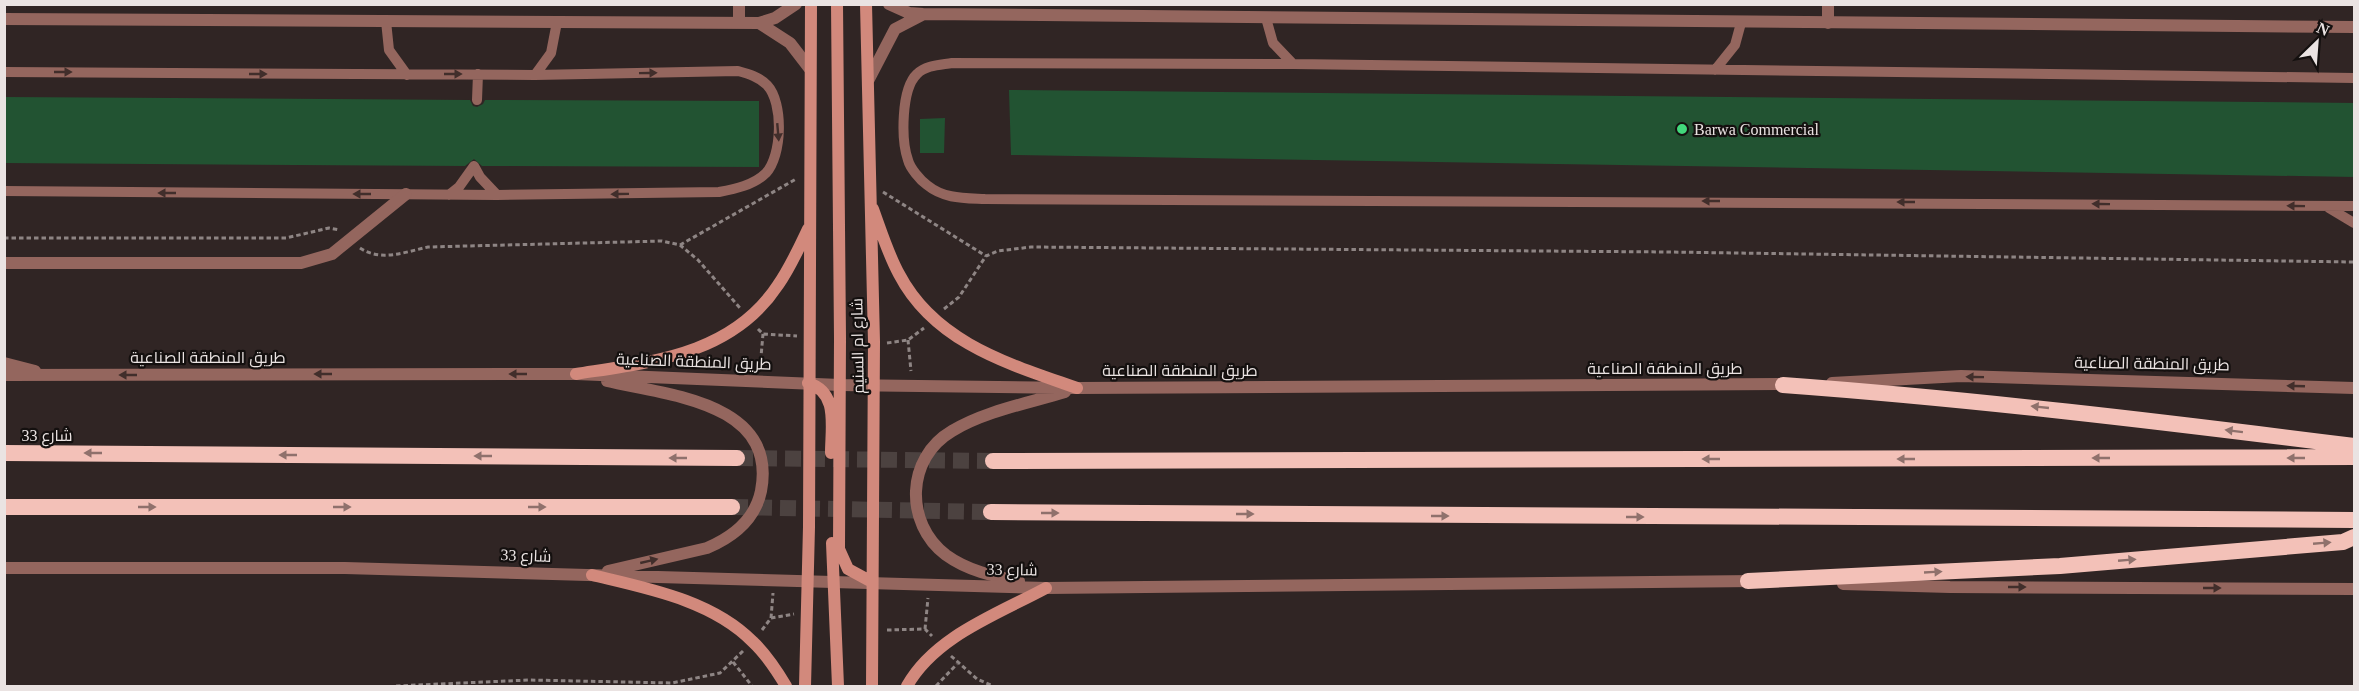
<svg xmlns="http://www.w3.org/2000/svg" width="2359" height="691" font-family="'Times New Roman',Cairo,serif">
	<style>
		.building { fill: #225332 }
		.lines { fill: none; stroke-linecap: round; stroke-linejoin: round }
		.trunk-tunnel { stroke: #4c4240; stroke-width: 16; stroke-dasharray: 16 8; stroke-linecap: butt }
		.path { stroke: #8e8584; stroke-width: 3; stroke-dasharray: 4.5 3; stroke-linecap: butt }
		.service { stroke: #94665e; stroke-width: 10 }
		.minor { stroke: #94665e; stroke-width: 12 }
		.tertiary { stroke: #94665e; stroke-width: 12 }
		.secondary { stroke: #d2897c; stroke-width: 12 }
		.trunk { stroke: #f3c1b8; stroke-width: 16 }
		.oneway { fill: #412e2b }
		.oneway2 { fill: #8f716c }
		.poi-dot { fill: #42d77b; stroke: #14100f; stroke-width: 2 }
		.labels { text-anchor: middle; stroke-width: 4.5; stroke-linejoin: round; paint-order: stroke }
		.poi-label { font-size: 16px; fill: #eae3e2; stroke: #14100f; text-anchor: start }
		.street-label { font-size: 16px; fill: #eae3e2; stroke: #14100f }
	</style>
	<rect width="100%" height="100%" fill="#302524"/>
	<!-- building -->
	<path class="building" d="M1009 90 2355 103V177L1011 155Z
		M4 97 470 100 473 106 477 107 483 104 485 100 759 101V167L482 166 474 159 465 166 4 163Z
		M945 118 944 153H920V119Z"/>
	<g class="lines">
		<!-- trunk-tunnel -->
		<path class="trunk-tunnel" d="M737 458 993 461
			M732 507 991 512"/>
		<!-- path -->
		<path class="path" d="M883 192 986 256
			M4 238H286L329 228 340 230
			M680 245 796 179
			M360 248C381 262 405 252 428 247L662 241 680 245 698 260 740 308
			M944 309 959 297 986 256 998 251 1031 247 1668 252 2354 262
			M758 329 763 334 797 336
			M908 340 911 371
			M887 343 908 340 924 328
			M760 368 763 334
			M771 618 773 593
			M925 629 928 598
			M762 630 771 618 794 614
			M887 630 925 629 932 636
			M951 656 977 679 993 686
			M733 662 752 686
			M396 686 529 680 672 683 720 673 743 651
			M936 686 957 664"/>
		<!-- service -->
		<path class="service" d="M1266 18 1273 43 1293 64
			M386 21 389 50 407 75
			M1715 70 1735 45 1741 23
			M4 72 535 75 738 71C749 74 759 77 767 85 784 103 782 156 766 173 754 185 735 189 719 192L497 195 4 191
			M535 75 551 53 557 22
			M2354 78 1293 64 952 63C940 65 926 65 917 74 901 89 901 140 908 160 910 168 920 180 927 185 944 199 964 198 985 199L2354 206
			M477 100 478 74
			M474 166 480 177 497 195
			M449 195 459 187 474 166
			M2329 208 2354 223"/>
		<!-- minor -->
		<path class="minor" d="M739 4V22
			M889 4 909 13 923 14 2354 27
			M1828 4V23
			M4 19 759 23 775 18 796 4
			M759 23 790 43 810 69
			M869 79 895 29 922 15
			M4 263H301L332 254 406 194"/>
		<!-- tertiary -->
		<path class="tertiary" d="M4 363 35 371
			M4 375 576 374 840 385 1077 388 1791 384
			M607 381C667 395 778 402 761 491 755 520 733 537 707 548L608 571
			M1832 383 1961 376 2354 388
			M4 568H345L1046 588 1756 581
			M1019 581C993 576 968 571 946 555 904 523 906 458 952 431 985 411 1029 403 1065 392
			M1843 584 1950 587 2354 589"/>
		<!-- secondary -->
		<path class="secondary" d="M837 4 840 338 839 549 848 569 872 582
			M866 4 874 342 872 686
			M873 209C881 231 888 254 899 274 935 343 1009 364 1077 388
			M576 374C651 362 732 355 778 285 790 268 799 248 808 229
			M808 383C839 392 831 427 831 453
			M832 543 838 686
			M592 575C646 588 712 600 753 642 766 654 777 671 786 686
			M805 686 809 527 811 4
			M907 686C935 636 998 614 1046 588"/>
		<!-- trunk -->
		<path class="trunk" d="M1783 385C1974 399 2164 422 2354 446
			M4 453 737 458
			M993 461 2354 457
			M4 507H732
			M991 512 2354 520
			M1748 581 2060 566 2343 542 2354 537"/>
	</g>
	<!-- one-way arrows -->
	<defs><path id="oneway-solid" d="M-6-.8H1V-3.2L6.5 0L1 3.2V.8H-6Z" transform="scale(1.5)"/></defs>
	<g class="oneway">
		<use href="#oneway-solid" transform="translate(63 72)"/>
		<use href="#oneway-solid" transform="translate(648 73) rotate(-1)"/>
		<use href="#oneway-solid" transform="translate(258 74)"/>
		<use href="#oneway-solid" transform="translate(453 74)"/>
		<use href="#oneway-solid" transform="translate(778 132) rotate(85)"/>
		<use href="#oneway-solid" transform="translate(167 193) rotate(-180)"/>
		<use href="#oneway-solid" transform="translate(362 194) rotate(-180)"/>
		<use href="#oneway-solid" transform="translate(620 194) rotate(179)"/>
		<use href="#oneway-solid" transform="translate(1711 201) rotate(-180)"/>
		<use href="#oneway-solid" transform="translate(1906 202) rotate(-180)"/>
		<use href="#oneway-solid" transform="translate(2101 204) rotate(-179)"/>
		<use href="#oneway-solid" transform="translate(2296 206) rotate(-179)"/>
		<use href="#oneway-solid" transform="translate(323 374) rotate(180)"/>
		<use href="#oneway-solid" transform="translate(518 374) rotate(180)"/>
		<use href="#oneway-solid" transform="translate(128 375) rotate(180)"/>
		<use href="#oneway-solid" transform="translate(1975 377) rotate(-179)"/>
		<use href="#oneway-solid" transform="translate(2296 386) rotate(-178)"/>
		<use href="#oneway-solid" transform="translate(649 561) rotate(-13)"/>
		<use href="#oneway-solid" transform="translate(2017 587)"/>
		<use href="#oneway-solid" transform="translate(2212 588)"/>
	</g>
	<g class="oneway2">
		<use href="#oneway-solid" transform="translate(2040 407) rotate(-174)"/>
		<use href="#oneway-solid" transform="translate(2234 431) rotate(-173)"/>
		<use href="#oneway-solid" transform="translate(93 453) rotate(-180)"/>
		<use href="#oneway-solid" transform="translate(288 455) rotate(-180)"/>
		<use href="#oneway-solid" transform="translate(483 456) rotate(-180)"/>
		<use href="#oneway-solid" transform="translate(678 458) rotate(-180)"/>
		<use href="#oneway-solid" transform="translate(2101 458) rotate(180)"/>
		<use href="#oneway-solid" transform="translate(2296 458) rotate(180)"/>
		<use href="#oneway-solid" transform="translate(1711 459) rotate(180)"/>
		<use href="#oneway-solid" transform="translate(1906 459) rotate(180)"/>
		<use href="#oneway-solid" transform="translate(147 507)"/>
		<use href="#oneway-solid" transform="translate(342 507)"/>
		<use href="#oneway-solid" transform="translate(537 507)"/>
		<use href="#oneway-solid" transform="translate(1050 513)"/>
		<use href="#oneway-solid" transform="translate(1245 514)"/>
		<use href="#oneway-solid" transform="translate(1440 516)"/>
		<use href="#oneway-solid" transform="translate(1635 517)"/>
		<use href="#oneway-solid" transform="translate(2322 543) rotate(-5)"/>
		<use href="#oneway-solid" transform="translate(2127 560) rotate(-5)"/>
		<use href="#oneway-solid" transform="translate(1933 572) rotate(-3)"/>
	</g>
	<!-- markers -->
	<circle class="poi-dot" cx="1682" cy="129" r="6"/>
	<g class="labels">
		<!-- poi labels -->
		<g class="poi-label">
			<text x="1694" y="135">Barwa Commercial</text>
		</g>
		<!-- street labels -->
		<g class="street-label">
			<text transform="translate(857 346) rotate(-91)" y="6">شارع ام السنيم</text>
			<text x="208" y="363">طريق المنطقة الصناعية</text>
			<text transform="translate(694 361) rotate(2)" y="6">طريق المنطقة الصناعية</text>
			<text transform="translate(2152 363) rotate(1)" y="6">طريق المنطقة الصناعية</text>
			<text x="1665" y="374">طريق المنطقة الصناعية</text>
			<text x="1180" y="376">طريق المنطقة الصناعية</text>
			<text x="47" y="441">شارع 33</text>
			<text transform="translate(526 555) rotate(2)" y="6">شارع 33</text>
			<text transform="translate(1012 569) rotate(1)" y="6">شارع 33</text>
		</g>
	</g>
	<!-- border -->
	<rect width="2359" height="691" fill="none" stroke="#eae3e2" stroke-width="12"/>
	<!-- north arrow -->
	<g transform="translate(2317 42) rotate(25)" stroke="#14100f" stroke-width="4.5" paint-order="stroke">
	<path d="M0-4.5L10 22L0 15L-10 22Z" fill="#eae3e2"/>
	<text y="-9" font-size="16" font-weight="bold" text-anchor="middle" fill="#eae3e2">N</text>
	</g>
</svg>
